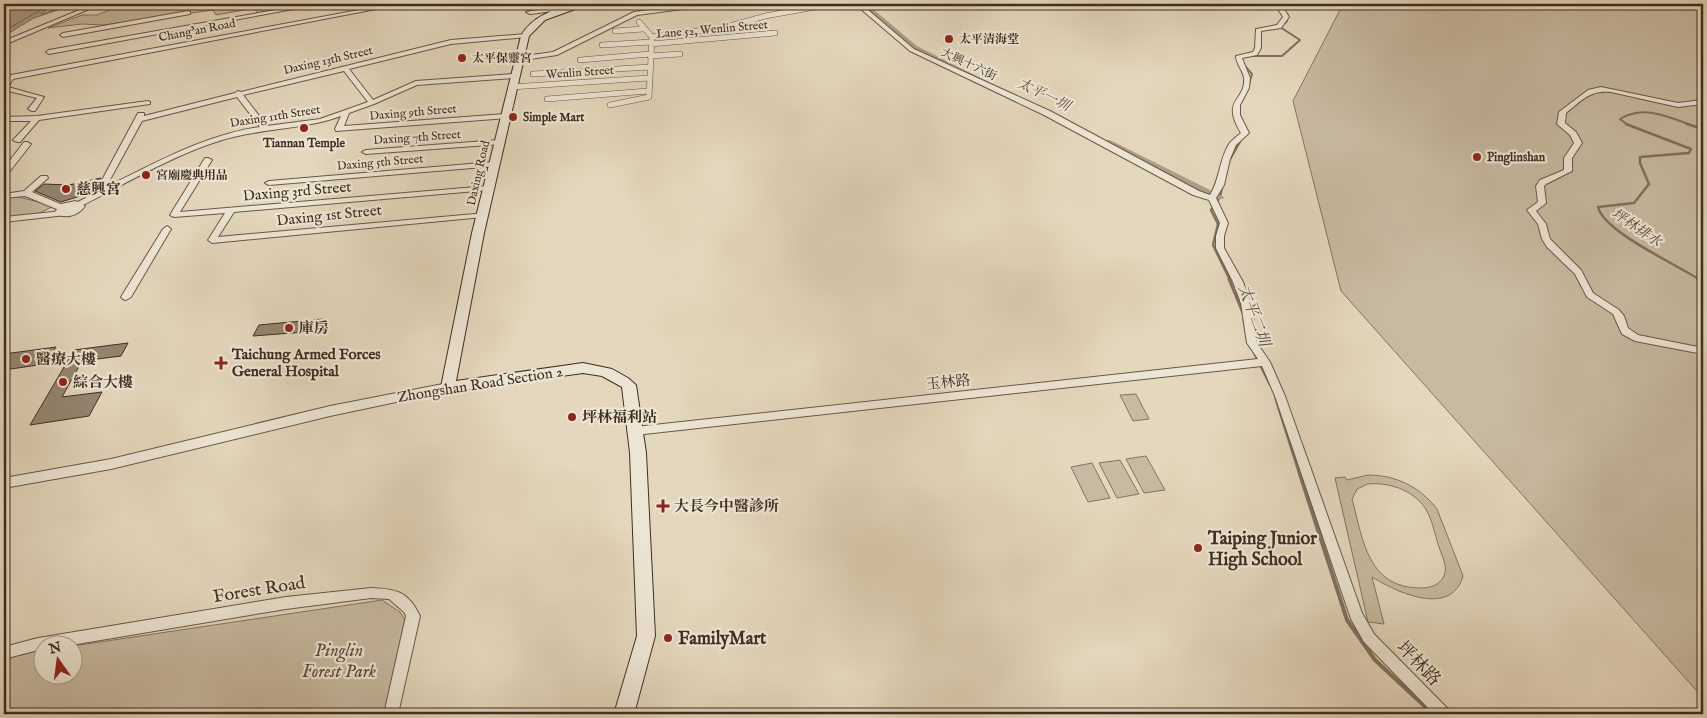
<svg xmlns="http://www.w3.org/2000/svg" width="1707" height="718" font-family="'IM FELL English','Noto Serif TC',serif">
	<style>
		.green { fill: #c8baa2; stroke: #837462; fill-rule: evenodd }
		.water { fill: #ac9e88; stroke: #80715f }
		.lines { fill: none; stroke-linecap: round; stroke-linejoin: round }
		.shore { stroke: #756654; stroke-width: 1 }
		.stream-far3 { stroke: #80715f; stroke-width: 2 }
		.stream-far2 { stroke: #80715f; stroke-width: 2.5 }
		.stream-far1 { stroke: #80715f; stroke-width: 3 }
		.stream { stroke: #80715f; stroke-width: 4 }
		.canal { fill: #ac9e88; fill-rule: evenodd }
		.building { fill: #948672; stroke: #3e2e21 }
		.pedestrian-casing { stroke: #685848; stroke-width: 6 }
		.minor-casing { stroke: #685848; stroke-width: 2 }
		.tertiary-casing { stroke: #685848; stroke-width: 2 }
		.secondary-casing { stroke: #3e2e21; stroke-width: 2 }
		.pedestrian { stroke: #ede5d4; stroke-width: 5 }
		.minor { fill: #ede5d4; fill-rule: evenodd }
		.tertiary { fill: #ede5d4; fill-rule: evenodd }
		.secondary { fill: #ede5d4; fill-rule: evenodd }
		.poi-dot { fill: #8f2418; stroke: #ede5d4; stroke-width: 2 }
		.labels { text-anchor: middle; stroke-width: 4.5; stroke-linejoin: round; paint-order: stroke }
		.far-street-label { font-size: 12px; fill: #3e2e21; stroke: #ede5d4 }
		.far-poi-label { font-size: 12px; font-weight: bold; fill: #3e2e21; stroke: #ede5d4; text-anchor: start }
		.far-water-label { font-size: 14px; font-style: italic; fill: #5a4a3b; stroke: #ede5d4 }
		.poi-label { font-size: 15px; font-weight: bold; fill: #3e2e21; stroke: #ede5d4; text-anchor: start }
		.street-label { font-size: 15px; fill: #3e2e21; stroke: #ede5d4 }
		.water-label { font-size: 16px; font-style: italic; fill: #5a4a3b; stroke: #ede5d4 }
		.near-poi-label { font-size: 18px; font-weight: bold; fill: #3e2e21; stroke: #ede5d4; text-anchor: start }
		.near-street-label { font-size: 18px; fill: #3e2e21; stroke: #ede5d4 }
		.near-park-label { font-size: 18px; font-style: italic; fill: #5a4a3b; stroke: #ede5d4 }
	</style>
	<rect width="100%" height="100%" fill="#e4d7bd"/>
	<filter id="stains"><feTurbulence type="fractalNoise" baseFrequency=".004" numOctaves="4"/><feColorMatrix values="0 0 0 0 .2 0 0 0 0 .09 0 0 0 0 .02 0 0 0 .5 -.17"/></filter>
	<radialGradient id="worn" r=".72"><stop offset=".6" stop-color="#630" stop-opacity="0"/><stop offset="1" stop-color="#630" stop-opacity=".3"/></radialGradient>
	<!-- green -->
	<path class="green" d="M173 4H311L257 13 255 8 216 15 213 10 103 25 82 24 48 28 82 15H97L117 7Z
		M1343 4H1703V698L1341 291 1293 101Z
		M15 196 54 206 33 216 4 219V197Z
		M1136 394 1149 419 1133 421 1120 395Z
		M1146 456 1165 490 1144 493 1126 459Z
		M1120 460 1139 494 1117 498 1099 463Z
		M1092 463 1110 498 1088 502 1071 467Z
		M1368 475C1396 475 1420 487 1437 509L1463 576C1451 618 1396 592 1372 577L1384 624 1368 622 1335 478 1345 477 1347 480ZM1368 484C1389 482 1413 490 1425 508 1432 518 1435 535 1439 547 1442 556 1448 567 1444 576 1440 585 1430 588 1422 588 1367 589 1363 539 1352 499L1357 489Z
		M382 600 400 612 405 620 384 714H4V656L42 650V676H72L73 646Z"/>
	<!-- water -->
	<path class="water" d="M6 4H55L41 14 75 4 34 18 4 36V5Z"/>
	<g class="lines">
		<!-- shore -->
		<path class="shore" d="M4 31 39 11 45 4"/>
		<!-- stream-far3 -->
		<path class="stream-far3" d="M1494 4 1523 8
			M1252 56H1282L1300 40 1280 27 1287 21V14L1280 4
			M1244 65 1252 74 1249 84
			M1628 125 1620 119C1643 105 1667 116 1691 125"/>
		<!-- stream-far2 -->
		<path class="stream-far2" d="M1626 124 1691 149 1689 153 1640 157V163L1649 184 1634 203 1598 207C1604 232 1676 264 1700 280
			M1687 124 1703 129
			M1229 161 1242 138
			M1222 187 1220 197 1211 210 1218 224 1213 245 1230 280"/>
		<!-- stream-far1 -->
		<path class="stream-far1" d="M1229 279 1243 313
			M1698 279 1703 283
			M1244 319 1247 337
			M1254 352 1270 384
			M1276 399 1300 475"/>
		<!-- stream -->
		<path class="stream" d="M1300 474 1347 620 1375 660 1433 714"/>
		<!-- canal -->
		<path class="canal" d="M861 4H867L917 46 996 86 991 87 913 48Z
			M1104 140H1110L1224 197 1223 199H1217L1104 144Z"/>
	</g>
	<!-- building -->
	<path class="building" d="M101 178 93 192 61 202 35 191 44 184 69 185Z
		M323 319 318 331 253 336 259 325Z
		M128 343 121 356 82 361 62 397 102 392 89 416 30 425 74 350Z
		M56 347 45 364 4 370V354Z"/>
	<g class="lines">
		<!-- pedestrian casing -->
		<g class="pedestrian-casing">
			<path id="pedestrian" d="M615 31 643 29
				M652 37 726 27 765 16 815 7
				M651 44 775 33
				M602 45 651 42
				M650 56 680 54
				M580 60 650 54
				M533 74 650 67
				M511 87 649 78
				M547 99 648 91
				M610 105 649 97 652 37 639 22"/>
		</g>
		<!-- minor casing -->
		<g class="minor-casing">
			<path id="minor" d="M94 4H101L4 45V41Z
				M310 4H321L49 54 46 52 49 50Z
				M391 4H402L13 79 8 87 44 97 35 111H32L28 109 37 98 4 90V82L9 76 11 75Z
				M694 4H709L706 6 637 15 557 55 517 61 514 59 517 57 553 52 634 12Z
				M855 4H861L914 49 1050 111 1199 191 1210 195C1220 179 1219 160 1229 144 1232 140 1237 136 1241 133 1220 98 1246 102 1244 78 1243 70 1236 64 1236 56L1253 52 1255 48 1256 29 1277 25 1283 17 1275 4H1281L1289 17 1281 28 1261 31V48L1257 55 1242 58 1250 78 1249 88 1240 105V115L1249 133 1236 145 1230 159 1224 185 1216 198 1228 223 1224 236V248L1243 282 1251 303 1257 343 1270 362 1285 396 1362 613 1374 634 1448 709 1450 714H1434L1364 642 1351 619 1275 396 1262 366 635 435 631 434 630 431 631 428 635 427 1258 359 1247 343 1241 303 1233 282 1216 248V236L1220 223 1209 200 1193 195 1044 115 910 51Z
				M188 11 190 12V14L63 37 60 35 63 33Z
				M525 34 528 36 527 37 451 44 349 69 373 100 416 81 513 74 516 76 513 78 417 85 374 104 349 113 344 126 505 114H508V118L336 131 335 129 341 116C303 130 261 128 222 140 173 155 127 183 81 206H75L74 204 95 193 138 113H144V116L235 93 238 91 241 92 451 40ZM344 71 368 102 320 119 267 126 243 95ZM237 97 260 127C204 135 156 163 106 187L142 121Z
				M1601 87 1678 103 1703 100V104L1678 107 1611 92C1590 90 1582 100 1566 113L1565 123 1576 132 1582 143 1572 158V171L1546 184 1544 186 1546 203 1536 211 1546 224 1550 239 1581 270 1593 293 1619 310 1624 316 1628 328 1638 335 1703 348V354L1635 341 1622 334 1613 314 1587 297 1575 274 1547 247 1542 239 1538 224 1527 210 1538 202 1536 186 1540 180 1564 170V158L1574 143 1570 135 1557 124 1559 112 1588 90Z
				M148 101 150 102V104L39 120 20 142H17L13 140 31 121H4V117L37 116Z
				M499 140H502V144L366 154 362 152 366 150Z
				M24 142H27L31 144 7 175H4V168Z
				M205 158H208L212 160 180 212 488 186 492 188 488 190 234 212 218 237 486 213V217H483L212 243 208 240 225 213 174 217 170 215Z
				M493 162H496V166L269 185 265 183 269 181Z
				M41 176H47L48 178 32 192 65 206V210H59L25 196 4 198V194L24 191Z
				M63 211 67 213 66 215 4 222V217Z
				M167 226 171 229 131 297 126 300 123 299 121 297 163 229Z
				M371 588C396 589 408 591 420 616L398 714H384L406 616 404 612 389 599 371 598 286 609 65 646H42V649L4 659V647L38 638 286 597Z"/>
		</g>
		<!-- tertiary casing -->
		<g class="tertiary-casing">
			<path id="tertiary" d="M566 5 570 7 569 9 530 14 526 12Z
				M76 201 85 206C78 216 64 220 55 212L61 204Z
				M448 383 454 387 453 390 330 416 111 469 4 488V478L111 459 330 406Z"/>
		</g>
		<!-- secondary casing -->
		<g class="secondary-casing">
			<path id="secondary" d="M575 4H589L545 20 529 36 484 233 456 381 583 363 612 369 628 378 636 385 646 453 655 636 634 714H614L637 636 630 453 622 387 602 376 583 373 448 392 441 387 472 233 521 36C532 16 554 9 575 4Z"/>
		</g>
		<!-- pedestrian -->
		<use href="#pedestrian" class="pedestrian"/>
		<!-- minor -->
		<use href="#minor" class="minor"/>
		<!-- tertiary -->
		<use href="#tertiary" class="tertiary"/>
		<!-- secondary -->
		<use href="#secondary" class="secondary"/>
	</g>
	<!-- markers -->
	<g class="poi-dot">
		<circle cx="949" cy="39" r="5"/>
		<circle cx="462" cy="58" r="5"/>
		<circle cx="513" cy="117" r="5"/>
		<circle cx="304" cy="128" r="5"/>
		<circle cx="1477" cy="157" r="5"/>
		<circle cx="146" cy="175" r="5"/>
		<circle cx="66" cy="189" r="5"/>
		<circle cx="289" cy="328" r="5"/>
		<circle cx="26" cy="359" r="5"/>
		<path d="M218.5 355.5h5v5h5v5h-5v5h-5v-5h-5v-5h5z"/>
		<circle cx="63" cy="382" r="5"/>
		<circle cx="572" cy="417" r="5"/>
		<path d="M660.5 498.5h5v5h5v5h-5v5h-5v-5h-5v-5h5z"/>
		<circle cx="1198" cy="548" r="5"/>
		<circle cx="668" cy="638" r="5"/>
	</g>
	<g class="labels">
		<!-- far-street labels -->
		<g class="far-street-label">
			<text transform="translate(712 29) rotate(-5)" y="4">Lane 52, Wenlin Street</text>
			<text transform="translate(197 30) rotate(-11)" y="4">Chang’an Road</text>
			<text transform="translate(328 60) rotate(-13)" y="4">Daxing 13th Street</text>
			<text transform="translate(969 64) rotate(25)" y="4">大興十六街</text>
			<text transform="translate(580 72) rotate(-4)" y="4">Wenlin Street</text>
			<text transform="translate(413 112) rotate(-5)" y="4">Daxing 9th Street</text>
			<text transform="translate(275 116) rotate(-9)" y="4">Daxing 11th Street</text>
			<text transform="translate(417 137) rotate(-4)" y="4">Daxing 7th Street</text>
			<text transform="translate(380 162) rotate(-5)" y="4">Daxing 5th Street</text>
			<text transform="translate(478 173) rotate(-77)" y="4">Daxing Road</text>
		</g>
		<!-- far-poi labels -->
		<g class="far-poi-label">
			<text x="959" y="43">太平清海堂</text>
			<text x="472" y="62">太平保靈宮</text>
			<text x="523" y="121">Simple Mart</text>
			<text x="304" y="147" text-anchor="middle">Tiannan Temple</text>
			<text x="1487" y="161">Pinglinshan</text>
			<text x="156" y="179">宮廟慶典用品</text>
		</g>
		<!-- far-water labels -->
		<g class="far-water-label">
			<text transform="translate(1044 94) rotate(26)" y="5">太平一圳</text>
			<text transform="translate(1637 227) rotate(34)" y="5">坪林排水</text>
		</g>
		<!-- poi labels -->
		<g class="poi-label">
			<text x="76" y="194">慈興宮</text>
			<text x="299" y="333">庫房</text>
			<text x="232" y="359">Taichung Armed Forces<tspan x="232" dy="17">General Hospital</tspan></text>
			<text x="36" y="364">醫療大樓</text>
			<text x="73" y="387">綜合大樓</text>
			<text x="582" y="422">坪林福利站</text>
			<text x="674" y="511">大長今中醫診所</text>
		</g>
		<!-- street labels -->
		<g class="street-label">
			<text transform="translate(297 191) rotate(-5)" y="5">Daxing 3rd Street</text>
			<text transform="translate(329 215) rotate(-6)" y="5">Daxing 1st Street</text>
			<text transform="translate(948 382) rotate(-6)" y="5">玉林路</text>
			<text transform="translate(480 384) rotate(-9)" y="5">Zhongshan Road Section 2</text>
		</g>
		<!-- water labels -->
		<g class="water-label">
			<text transform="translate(1255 315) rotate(70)" y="6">太平二圳</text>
		</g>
		<!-- near-poi labels -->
		<g class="near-poi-label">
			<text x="1208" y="544">Taiping Junior<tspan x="1208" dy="21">High School</tspan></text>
			<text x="678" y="644">FamilyMart</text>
		</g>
		<!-- near-street labels -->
		<g class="near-street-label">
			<text transform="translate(259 589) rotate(-9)" y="6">Forest Road</text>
			<text transform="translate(1419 663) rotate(46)" y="6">坪林路</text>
		</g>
		<!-- near-park labels -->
		<g class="near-park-label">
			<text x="339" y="656">Pinglin<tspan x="339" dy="21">Forest Park</tspan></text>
		</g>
	</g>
	<!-- margin -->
	<rect width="1707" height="718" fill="none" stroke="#e4d7bd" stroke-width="20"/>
	<rect x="5" y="5" width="1697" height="708" fill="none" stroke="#3e2e21" stroke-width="2.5"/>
	<rect x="10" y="10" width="1687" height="698" fill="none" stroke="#3e2e21"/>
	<!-- north arrow -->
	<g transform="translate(58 660) rotate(346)"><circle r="24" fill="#ede5d4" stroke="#a79c8c"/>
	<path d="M0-4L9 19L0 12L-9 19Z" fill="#8f2418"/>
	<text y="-8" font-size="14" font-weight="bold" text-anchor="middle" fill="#3e2e21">N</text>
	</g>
	<rect width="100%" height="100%" filter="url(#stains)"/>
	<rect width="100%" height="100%" fill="url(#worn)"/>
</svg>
